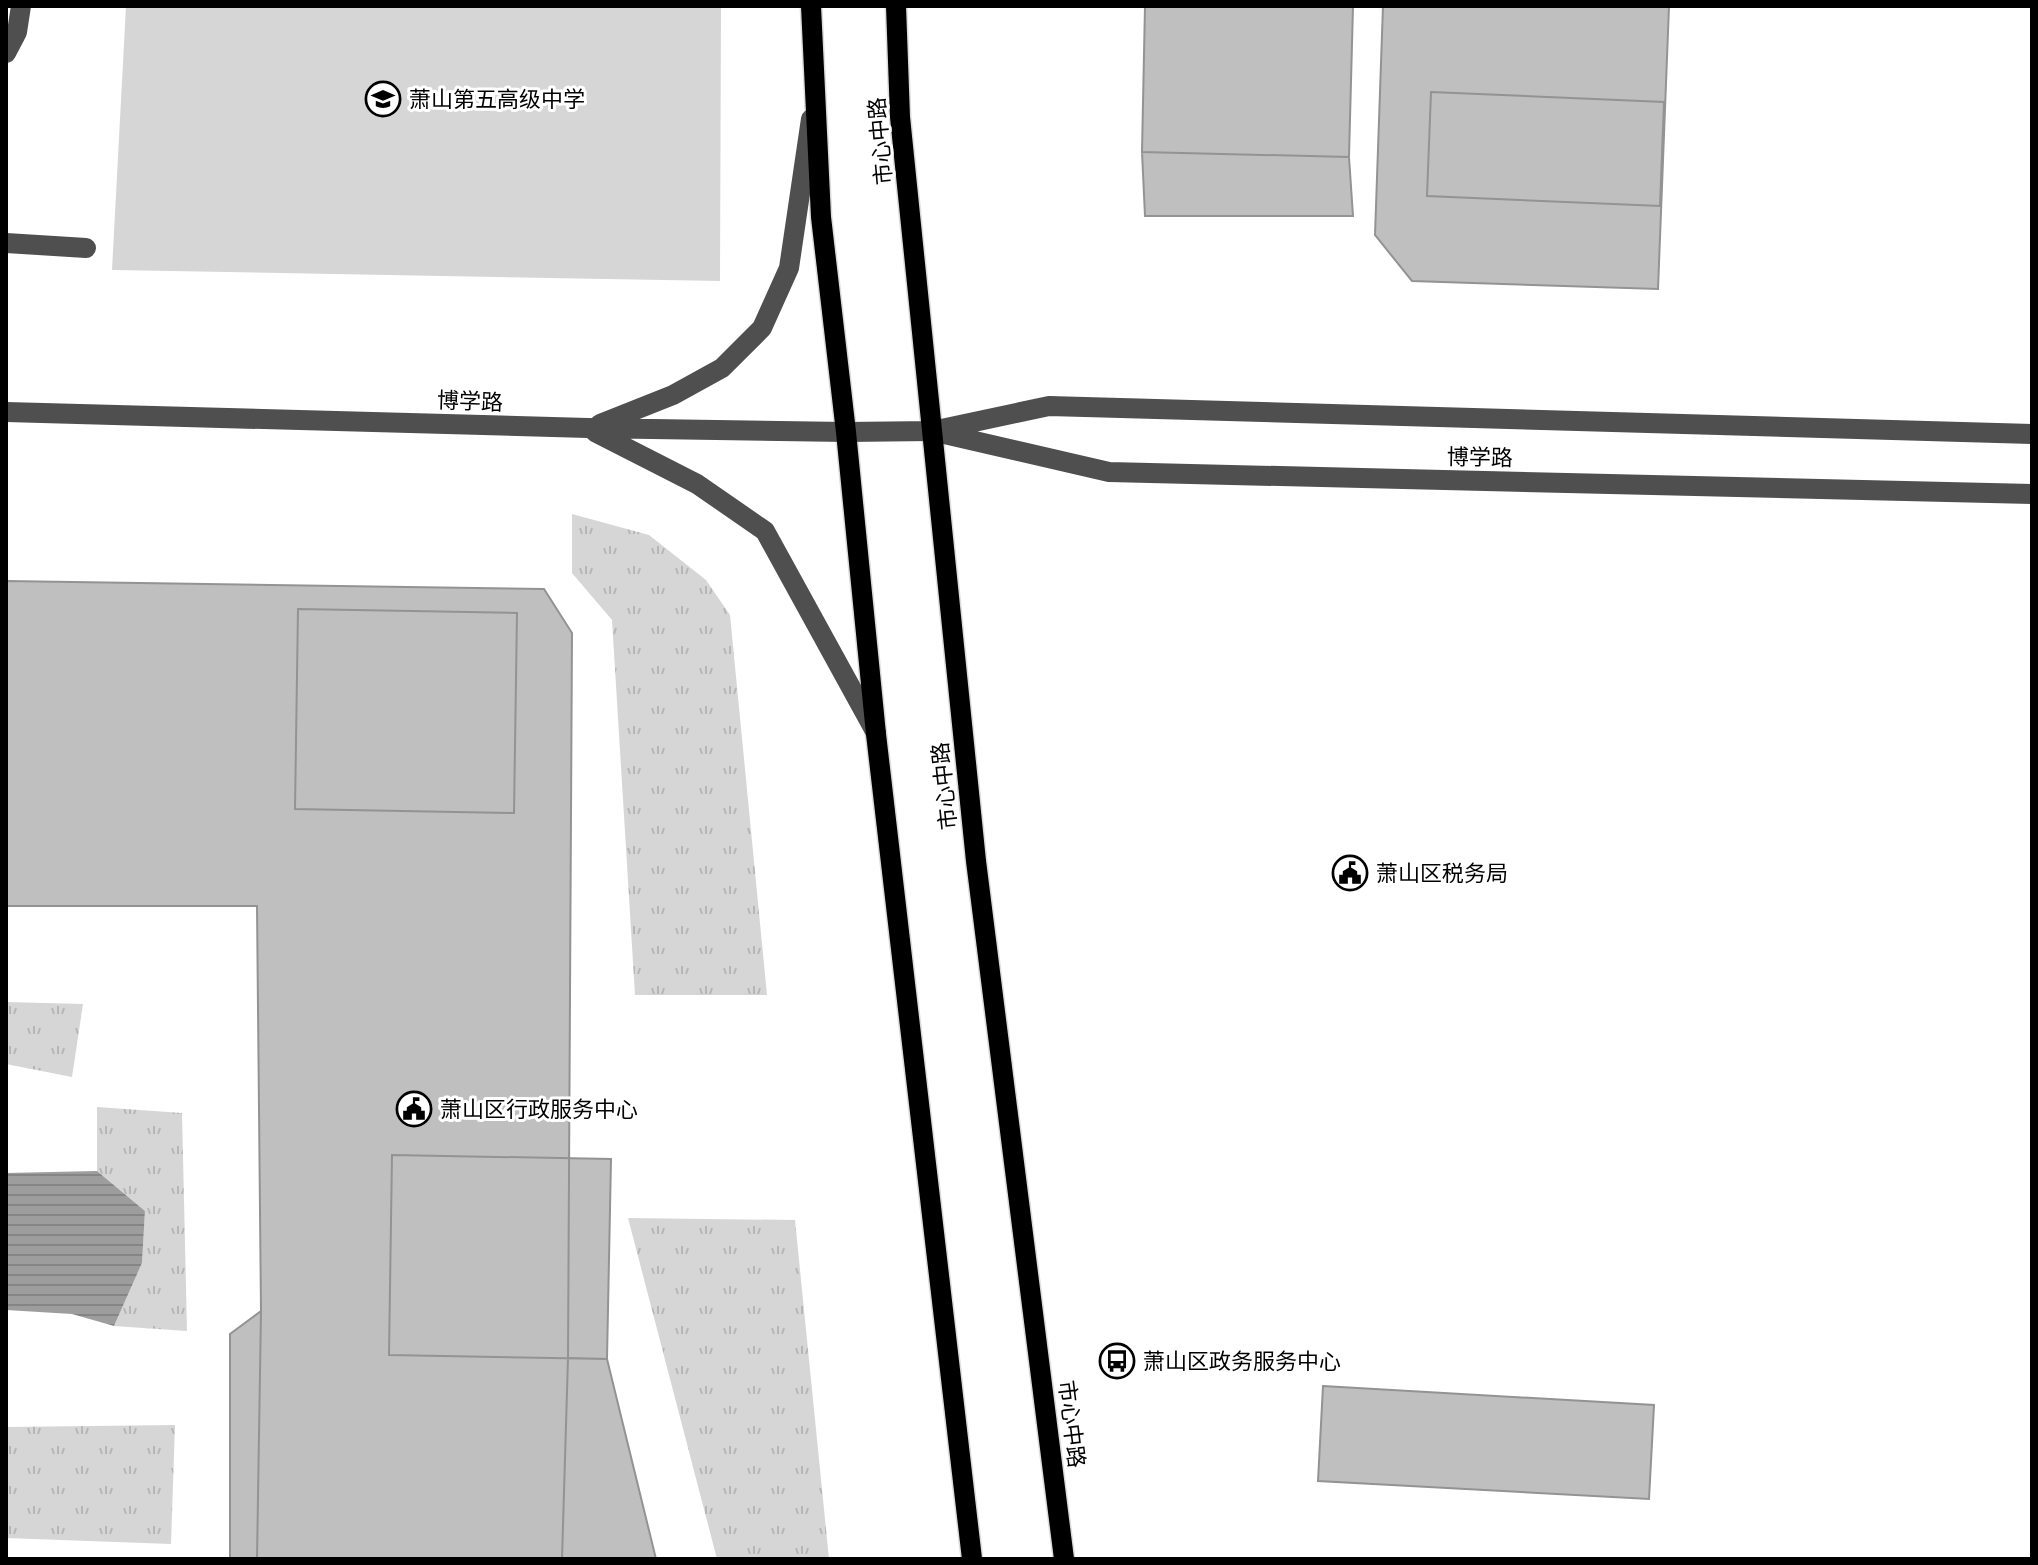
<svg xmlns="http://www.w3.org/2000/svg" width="2038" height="1565" font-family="Raleway,'Noto Sans SC',sans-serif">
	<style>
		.grass { fill: url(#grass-tufts) }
		.park { fill: #d6d6d6 }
		.water { fill: url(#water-rules) }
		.building { fill: #bfbfbf; stroke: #939393; stroke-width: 2 }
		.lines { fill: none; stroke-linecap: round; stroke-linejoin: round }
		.major-casing { stroke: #dbdbdb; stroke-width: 23 }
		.minor { stroke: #4f4f4f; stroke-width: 20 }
		.major { stroke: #000; stroke-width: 20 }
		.labels { text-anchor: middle; stroke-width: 6; stroke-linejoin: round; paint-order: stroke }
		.poi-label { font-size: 22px; fill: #000; stroke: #fff; text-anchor: start }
		.street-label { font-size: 22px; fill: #000; stroke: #fff }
	</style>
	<defs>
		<pattern id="grass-tufts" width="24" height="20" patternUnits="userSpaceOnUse" patternTransform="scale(2)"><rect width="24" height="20" fill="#d6d6d6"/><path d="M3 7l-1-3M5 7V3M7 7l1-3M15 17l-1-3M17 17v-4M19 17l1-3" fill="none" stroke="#b6b6b6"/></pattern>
		<pattern id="water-rules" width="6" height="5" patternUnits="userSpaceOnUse" patternTransform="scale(2)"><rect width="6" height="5" fill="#9d9d9d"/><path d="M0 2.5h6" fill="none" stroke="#858585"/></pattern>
	</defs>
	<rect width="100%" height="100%" fill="#fff"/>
	<!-- grass -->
	<path class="grass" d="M572 514 649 535 706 580 730 615 767 995H635L612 620 572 573Z
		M6 1002 83 1004 72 1077 6 1064Z
		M97 1107 182 1113 187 1331 114 1326 142 1263 145 1211 97 1171Z
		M628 1218 795 1220 829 1559H717Z
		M175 1425 171 1544 6 1538V1427Z"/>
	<!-- park -->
	<path class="park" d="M126 6H721L720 281 112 270Z"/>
	<!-- water -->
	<path class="water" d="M97 1171 145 1211 142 1263 114 1326 72 1314 6 1310V1173Z"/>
	<!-- building -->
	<path class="building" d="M1145 6H1353L1349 157 1353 216H1145L1142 152Z
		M1145 6H1353L1349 157 1142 152Z
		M1383 6H1669L1658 289 1412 281 1375 235Z
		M1431 92 1664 102 1660 206 1427 196Z
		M6 581 544 589 572 633 568 1358 562 1559H257L261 1311 257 906H6Z
		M298 609 517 613 514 813 295 809Z
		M392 1155 611 1159 607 1359 389 1355Z
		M261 1311 257 1559H230V1334Z
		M568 1358 607 1359 656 1559H562Z
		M1323 1386 1654 1405 1649 1499 1318 1481Z"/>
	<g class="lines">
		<!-- major casing -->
		<g class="major-casing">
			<path id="major" d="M811 6 821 217 846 432 876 734 972 1559
				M896 6 900 117 976 861 1064 1559"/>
		</g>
		<!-- minor -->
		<path class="minor" d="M6 53 17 32 21 6
			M6 243 86 248
			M6 412 588 428 846 432 932 431 1049 406 2032 434
			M600 424 673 395 722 368 762 328 789 268 811 119
			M595 432 697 484 765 531 876 733
			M940 433 1109 472 2032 494"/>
		<!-- major -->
		<use href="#major" class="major"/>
	</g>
	<!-- icons -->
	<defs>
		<g id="school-ring" transform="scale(1.8)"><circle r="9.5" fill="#fff" stroke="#000" stroke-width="1.5"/><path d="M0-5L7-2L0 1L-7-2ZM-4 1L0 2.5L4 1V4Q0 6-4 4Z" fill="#000"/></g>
		<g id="civic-ring" transform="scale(1.8)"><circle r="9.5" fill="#fff" stroke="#000" stroke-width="1.5"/><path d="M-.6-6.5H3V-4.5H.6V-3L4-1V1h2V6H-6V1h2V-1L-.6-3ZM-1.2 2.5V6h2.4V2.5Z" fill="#000"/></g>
		<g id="bus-ring" transform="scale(1.8)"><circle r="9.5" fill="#fff" stroke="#000" stroke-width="1.5"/><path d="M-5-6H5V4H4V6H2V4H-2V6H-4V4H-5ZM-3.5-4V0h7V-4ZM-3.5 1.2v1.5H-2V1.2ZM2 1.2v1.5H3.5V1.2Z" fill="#000"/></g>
	</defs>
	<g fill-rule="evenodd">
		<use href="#school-ring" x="383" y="99"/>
		<use href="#civic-ring" x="1350" y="873"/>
		<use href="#civic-ring" x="414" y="1109"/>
		<use href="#bus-ring" x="1117" y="1361"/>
	</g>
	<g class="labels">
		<!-- poi labels -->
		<g class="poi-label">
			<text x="409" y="107">萧山第五高级中学</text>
			<text x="1376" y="881">萧山区税务局</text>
			<text x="440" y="1117">萧山区行政服务中心</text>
			<text x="1143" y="1369">萧山区政务服务中心</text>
		</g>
		<!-- street labels -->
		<g class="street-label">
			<text transform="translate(880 141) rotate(-95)" y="8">市心中路</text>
			<text transform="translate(470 401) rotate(2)" y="8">博学路</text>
			<text transform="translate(1480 457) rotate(1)" y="8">博学路</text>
			<text transform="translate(944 786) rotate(-96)" y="8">市心中路</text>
			<text transform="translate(1072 1424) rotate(83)" y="8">市心中路</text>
		</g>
	</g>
	<!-- border -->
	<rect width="2038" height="1565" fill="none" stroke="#000000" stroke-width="16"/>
</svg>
